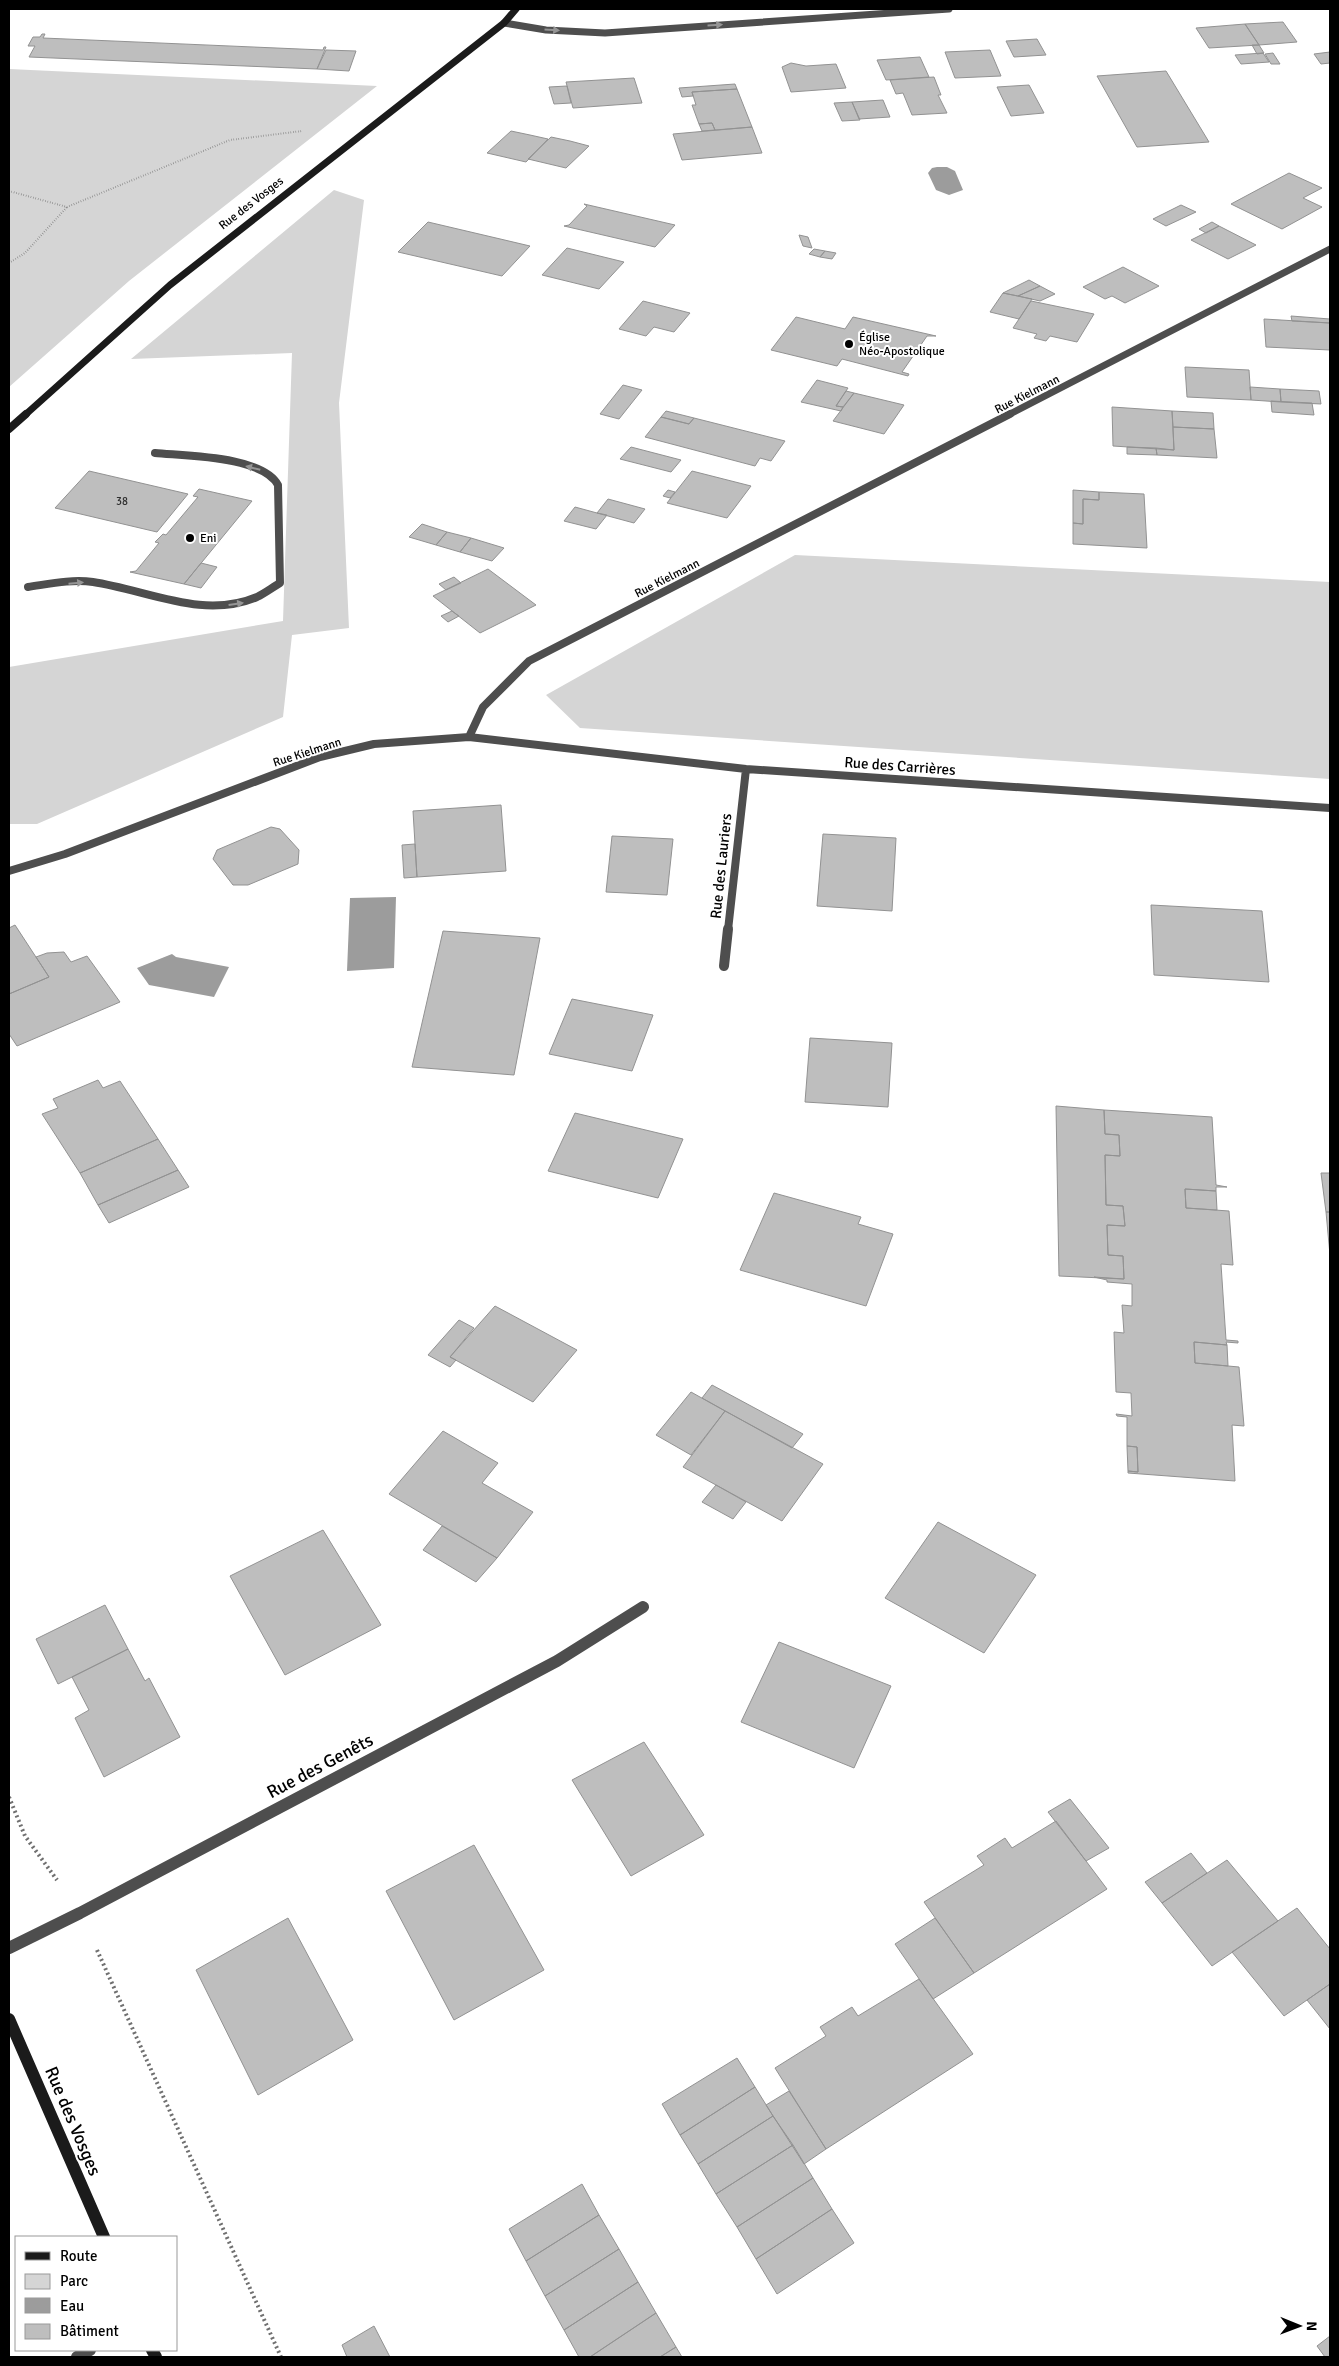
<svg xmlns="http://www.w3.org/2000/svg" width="1339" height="2366" font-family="Signika,sans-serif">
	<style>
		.green { fill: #d5d5d5 }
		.water { fill: #9c9c9c }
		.building { fill: #bebebe; stroke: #929292 }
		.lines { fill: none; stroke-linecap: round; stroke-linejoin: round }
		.path-far1 { stroke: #707070; stroke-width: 2; stroke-dasharray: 0.5 2; stroke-linecap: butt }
		.path { stroke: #707070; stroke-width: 4; stroke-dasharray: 2 3; stroke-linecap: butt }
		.lane-far1 { stroke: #4e4e4e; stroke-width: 8 }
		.lane { stroke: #4e4e4e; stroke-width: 12 }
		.street-far3 { stroke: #4e4e4e; stroke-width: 7 }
		.street-far2 { stroke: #4e4e4e; stroke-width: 8 }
		.street-far1 { stroke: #4e4e4e; stroke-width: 10 }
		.street { stroke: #4e4e4e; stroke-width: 12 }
		.secondary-far2 { stroke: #1b1b1b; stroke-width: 7 }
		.secondary-far1 { stroke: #1b1b1b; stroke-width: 8 }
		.secondary { stroke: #1b1b1b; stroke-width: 12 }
		.oneway { fill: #959595 }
		.poi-dot { fill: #000; stroke: #fff; stroke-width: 2 }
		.labels { text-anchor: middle; stroke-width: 4; stroke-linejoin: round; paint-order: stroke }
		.far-number-label { font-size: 11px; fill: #303030 }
		.far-street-label { font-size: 12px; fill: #000; stroke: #fff }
		.far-poi-label { font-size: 12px; fill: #000; stroke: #fff; text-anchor: start }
		.street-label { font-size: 15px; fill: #000; stroke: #fff }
		.near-street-label { font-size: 18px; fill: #000; stroke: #fff }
	</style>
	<rect width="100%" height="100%" fill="#fff"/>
	<!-- green -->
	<path class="green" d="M9 69 377 86 129 281 9 387Z
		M334 190 364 200 339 403 349 628 292 635 283 717 37 824H9V667L283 621 292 353 131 359Z
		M795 555 1330 582V779L580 728 546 695Z"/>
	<!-- water -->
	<path class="water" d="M937 167H947L955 171 963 190 949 195 936 190 928 173 932 168Z
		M396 897 394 968 347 971 350 898Z
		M172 954 176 957 229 967 214 997 149 985 137 968Z"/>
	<!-- building -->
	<path class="building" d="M1283 22 1297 42 1259 45 1245 24Z
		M1245 24 1259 45 1209 48 1196 28Z
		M42 34H45L43 38 323 50 324 47H326L317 69 29 57 35 46H28L33 37H40Z
		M1037 39 1046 55 1014 57 1006 41Z
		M1252 45H1259L1264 53 1257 54Z
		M326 50 356 51 349 71 317 69Z
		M990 50 1001 76 955 78 945 52Z
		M1330 52V63L1321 64 1314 54Z
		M1263 53 1269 62 1241 64 1235 55Z
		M1273 53 1280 64H1271L1265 54Z
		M920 57 929 77 886 80 877 60Z
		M791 63 806 66 836 64 846 88 791 92 782 67Z
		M1166 71 1209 142 1137 147 1097 76Z
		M934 77 941 95H938L947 113 912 115 903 93 896 94 890 80Z
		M634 78 642 103 573 108 566 82Z
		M735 84 737 89 692 92 693 96 682 97 679 88Z
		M1029 85 1044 113 1011 116 997 87Z
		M567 86 571 103 554 104 549 87Z
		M737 89 752 127 715 130 712 123 699 124 692 105H696L692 92Z
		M883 100 890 117 859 119 852 102Z
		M852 102 860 120 842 121 834 103Z
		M712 123 715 130 702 131 699 124Z
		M752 127 762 153 682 160 673 134Z
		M511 131 530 135 548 139 526 162 487 153Z
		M551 137 570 141 589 146 566 168 528 159Z
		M1289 173 1322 188 1303 198 1322 207 1282 229 1231 204Z
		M584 204 675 225 655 247 564 226 569 225 587 206Z
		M1181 205 1196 212 1166 226 1153 219Z
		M428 222 530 246 502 276 398 252Z
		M1212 222 1219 226 1206 233 1199 229Z
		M1219 226 1256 245 1228 259 1191 240Z
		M799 235 808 237 812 248 803 246Z
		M567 248 624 262 599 289 542 275Z
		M814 249 825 251 820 257 809 254Z
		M825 251 836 253 832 259 820 257Z
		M1123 267 1159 286 1125 303 1112 296 1105 299 1083 287Z
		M1029 280 1040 286 1018 296 1003 293Z
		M1040 286 1055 294 1040 301 1018 296Z
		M1003 293 1032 299 1019 319 990 312Z
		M643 301 690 313 674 332 654 327 646 336 619 329Z
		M1031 301 1094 314 1077 342 1050 336 1046 341 1034 338 1037 334 1013 328Z
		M1291 316 1330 319V323L1292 321Z
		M796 317 845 329 853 317 936 336H927L902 372 909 374 908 376 842 359 837 366 771 350Z
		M1264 319 1330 323V350L1266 347Z
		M1185 367 1249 370 1251 400 1187 397Z
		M817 380 848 388 836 406 843 407 841 411 801 402Z
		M623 385 642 390 619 419 600 414Z
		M1250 387 1280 389 1281 402 1251 400Z
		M1280 389 1319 391 1321 404 1281 402Z
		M846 391 854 393 843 407 836 406Z
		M854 393 904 405 884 434 833 421Z
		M1271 401 1312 403 1314 415 1272 412Z
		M1112 407 1172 411 1174 450 1113 446Z
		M666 411 694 418 689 424 661 417Z
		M1172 411 1213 413 1214 429 1173 427Z
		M661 417 689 424 694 418 785 441 771 461 760 458 755 466 645 437Z
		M1173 427 1214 429 1217 458 1157 455 1156 448 1174 450Z
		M631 447 681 460 671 472 620 459Z
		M1127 447 1156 448 1157 455 1127 454Z
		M89 471 188 494 157 532 55 508Z
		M692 471 751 486 727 518 667 503Z
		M199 489 252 501 184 584 130 572 136 571 159 543 155 542 163 534 166 535 198 497 193 496Z
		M668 490 675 492 670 498 663 496Z
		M1073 490 1099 492V500L1083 499V524L1073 523Z
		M1099 492 1144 494 1147 548 1073 544V523L1083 524V499L1099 500Z
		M608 499 645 509 634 523 597 513Z
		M575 507 597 513 607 515 596 529 564 521Z
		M422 524 447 532 436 545 409 537Z
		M447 532 471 538 460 552 436 545Z
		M471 538 504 548 492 561 460 552Z
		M201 563 217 567 201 588 184 584Z
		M488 569 536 605 480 633 433 596Z
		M454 577 461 583 446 590 439 584Z
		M452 611 459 616 448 622 441 616Z
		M501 805 506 871 417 877 413 811Z
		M271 827 280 829 299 850 298 864 248 885H233L213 859 217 850Z
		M823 834 896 838 892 911 817 906Z
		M612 836 673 839 667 895 606 892Z
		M415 844 417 877 404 878 402 845Z
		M1151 905 1262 911 1269 982 1154 975Z
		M15 925 49 977 9 994V928Z
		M443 931 540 938 514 1075 412 1067Z
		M64 952 71 962 87 956 120 1002 17 1046 9 1034V994L49 977 36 957 47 953Z
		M572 999 653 1015 632 1071 549 1054Z
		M810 1038 892 1043 888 1107 805 1102Z
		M98 1080 103 1088 120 1081 158 1139 80 1173 42 1114 58 1108 53 1099Z
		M1056 1106 1104 1110 1105 1134 1119 1135 1120 1156 1105 1155 1106 1205 1123 1206 1125 1226 1107 1225 1108 1255 1123 1256 1124 1279 1059 1276Z
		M1104 1110 1212 1117 1216 1185 1227 1187H1216V1191L1185 1189 1186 1208 1229 1211 1233 1265 1221 1264 1226 1340 1238 1341V1343L1226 1342 1227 1345 1194 1342 1195 1363 1239 1367 1244 1426 1232 1425 1235 1481 1128 1473V1471L1138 1472 1137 1447 1127 1446V1417L1117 1416 1116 1414 1132 1416 1131 1393 1116 1392 1114 1332 1124 1333 1122 1305 1132 1306V1284L1107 1282V1280L1094 1277 1124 1279 1123 1256 1108 1255 1107 1225 1125 1226 1123 1206 1106 1205 1105 1155 1120 1156 1119 1135 1105 1134Z
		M575 1113 683 1139 658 1198 548 1171Z
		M158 1139 178 1170 98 1205 80 1173Z
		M178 1170 189 1187 109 1223 98 1205Z
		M1321 1173H1330V1212H1326Z
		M1185 1189 1216 1191 1217 1210 1186 1208Z
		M774 1193 861 1217 858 1224 893 1234 866 1306 740 1270Z
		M1326 1212H1330V1255Z
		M495 1306 577 1350 533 1402 450 1357Z
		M459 1320 474 1328 450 1357 456 1360 450 1367 428 1355Z
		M1194 1342 1227 1345 1228 1366 1195 1363Z
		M712 1385 803 1434 792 1448 702 1398Z
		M691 1392 725 1411 691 1455 656 1435Z
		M725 1411 823 1464 782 1521 683 1467Z
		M443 1431 498 1463 482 1483 533 1512 497 1558 389 1494Z
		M1127 1446 1137 1447 1138 1472 1128 1471Z
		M716 1485 746 1502 733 1519 702 1502Z
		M938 1522 1036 1575 984 1653 885 1598Z
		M442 1526 497 1558 476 1582 423 1550Z
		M323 1530 381 1625 285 1675 230 1576Z
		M105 1605 128 1649 58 1684 36 1639Z
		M779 1642 891 1686 854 1768 741 1722Z
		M128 1649 145 1681 149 1678 180 1737 104 1777 75 1718 89 1710 72 1677Z
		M644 1742 704 1835 631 1876 572 1780Z
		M1070 1799 1109 1848 1086 1861 1048 1812Z
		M1056 1821 1107 1889 974 1973 924 1902 984 1865 977 1856 1005 1838 1012 1848Z
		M474 1845 544 1970 454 2020 386 1891Z
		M1191 1853 1207 1873 1162 1903 1145 1882Z
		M1227 1860 1278 1921 1212 1966 1162 1903Z
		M1297 1908 1330 1949V1984L1284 2016 1232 1952Z
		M288 1918 353 2040 258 2095 196 1970Z
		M935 1918 974 1973 933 1999 895 1944Z
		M919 1979 973 2054 826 2149 775 2068 826 2036 820 2027 852 2007 858 2016Z
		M1330 1984V2029L1307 2000Z
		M737 2058 755 2087 680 2135 662 2104Z
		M755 2087 773 2116 698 2164 680 2135Z
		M789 2091 826 2149 804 2164 766 2105Z
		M773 2116 793 2145 716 2194 698 2164Z
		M793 2145 813 2178 737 2227 716 2194Z
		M813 2178 832 2209 756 2259 737 2227Z
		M582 2184 599 2215 526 2261 509 2229Z
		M832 2209 854 2243 777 2294 756 2259Z
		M599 2215 619 2249 545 2296 526 2261Z
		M619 2249 638 2282 564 2330 545 2296Z
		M638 2282 656 2313 590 2357H579L564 2330Z
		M656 2313 676 2347 660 2357H590Z
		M374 2326 390 2357H347L342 2345Z
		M1330 2336V2357H1325L1317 2346Z
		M676 2347 682 2357H660Z"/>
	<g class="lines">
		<!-- path-far1 -->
		<path class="path-far1" d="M9 191 67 207 230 140 302 131
			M9 263 25 253 67 207"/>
		<!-- path -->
		<path class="path" d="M9 1797 25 1836 57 1880
			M97 1950 281 2357"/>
		<!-- lane-far1 -->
		<path class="lane-far1" d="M28 587C49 584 71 579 93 582 147 590 203 620 257 597 265 593 273 587 280 583L278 485C263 456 185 456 155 453"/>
		<!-- lane -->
		<path class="lane" d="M77 2357 90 2350"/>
		<!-- street-far3 -->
		<path class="street-far3" d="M504 23 546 30 605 33 949 9
			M1008 415 1330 249"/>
		<!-- street-far2 -->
		<path class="street-far2" d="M469 737 746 769 1330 808
			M9 871 65 854 320 757 374 744 469 737 483 707 529 661 1010 414
			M728 930 746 769"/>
		<!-- street-far1 -->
		<path class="street-far1" d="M724 966 728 929"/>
		<!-- street -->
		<path class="street" d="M9 1948 80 1913 557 1661 643 1607"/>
		<!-- secondary-far2 -->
		<path class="secondary-far2" d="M25 415 170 285 504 23 516 9"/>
		<!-- secondary-far1 -->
		<path class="secondary-far1" d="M9 429 26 414"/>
		<!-- secondary -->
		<path class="secondary" d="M9 2019 104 2237
			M152 2350 156 2357"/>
	</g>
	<!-- one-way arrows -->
	<defs><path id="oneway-solid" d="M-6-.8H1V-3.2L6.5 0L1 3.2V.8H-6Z" transform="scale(1.25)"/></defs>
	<g class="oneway">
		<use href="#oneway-solid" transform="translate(715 25) rotate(-4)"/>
		<use href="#oneway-solid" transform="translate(552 30) rotate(4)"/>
		<use href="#oneway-solid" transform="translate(253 468) rotate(-166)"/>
		<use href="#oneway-solid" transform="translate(76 583) rotate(-5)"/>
		<use href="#oneway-solid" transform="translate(236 604) rotate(-8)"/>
	</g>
	<!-- markers -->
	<g class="poi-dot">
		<circle cx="849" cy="344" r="5"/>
		<circle cx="190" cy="538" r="5"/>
	</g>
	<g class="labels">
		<!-- far-number labels -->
		<g class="far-number-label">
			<text x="122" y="505">38</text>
		</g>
		<!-- far-street labels -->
		<g class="far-street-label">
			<text transform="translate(251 203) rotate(-38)" y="4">Rue des Vosges</text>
			<text transform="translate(1027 394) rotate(-27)" y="4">Rue Kielmann</text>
			<text transform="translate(667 578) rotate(-27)" y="4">Rue Kielmann</text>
			<text transform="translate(307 752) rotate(-18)" y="4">Rue Kielmann</text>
		</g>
		<!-- far-poi labels -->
		<g class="far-poi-label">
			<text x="859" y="341">Église<tspan x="859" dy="14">Néo-Apostolique</tspan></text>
			<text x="200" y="542">Eni</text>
		</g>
		<!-- street labels -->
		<g class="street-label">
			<text transform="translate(900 766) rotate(4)" y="5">Rue des Carrières</text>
			<text transform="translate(721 866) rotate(-84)" y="5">Rue des Lauriers</text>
		</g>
		<!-- near-street labels -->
		<g class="near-street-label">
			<text transform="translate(320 1766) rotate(-28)" y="6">Rue des Genêts</text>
			<text transform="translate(73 2121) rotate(67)" y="6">Rue des Vosges</text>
		</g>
	</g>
	<!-- border -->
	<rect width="1339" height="2366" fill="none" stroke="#000000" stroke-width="20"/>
	<!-- legend -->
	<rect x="15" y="2236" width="162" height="115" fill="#ffffff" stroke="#999999"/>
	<rect x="25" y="2252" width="25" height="8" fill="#1b1b1b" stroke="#999999"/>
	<text x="60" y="2261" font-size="15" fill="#000000">Route</text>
	<rect x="25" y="2274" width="25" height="15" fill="#d5d5d5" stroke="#999999"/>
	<text x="60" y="2286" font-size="15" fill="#000000">Parc</text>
	<rect x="25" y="2298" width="25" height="15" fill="#9c9c9c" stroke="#999999"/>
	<text x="60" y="2311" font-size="15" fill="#000000">Eau</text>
	<rect x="25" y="2324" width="25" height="15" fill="#bebebe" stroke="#999999"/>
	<text x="60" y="2336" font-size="15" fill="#000000">Bâtiment</text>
	<!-- north arrow -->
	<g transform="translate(1299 2326) rotate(91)" stroke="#ffffff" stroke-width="4" paint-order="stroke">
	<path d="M0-4L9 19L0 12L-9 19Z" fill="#000000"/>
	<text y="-8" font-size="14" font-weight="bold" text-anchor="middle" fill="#000000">N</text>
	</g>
</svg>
